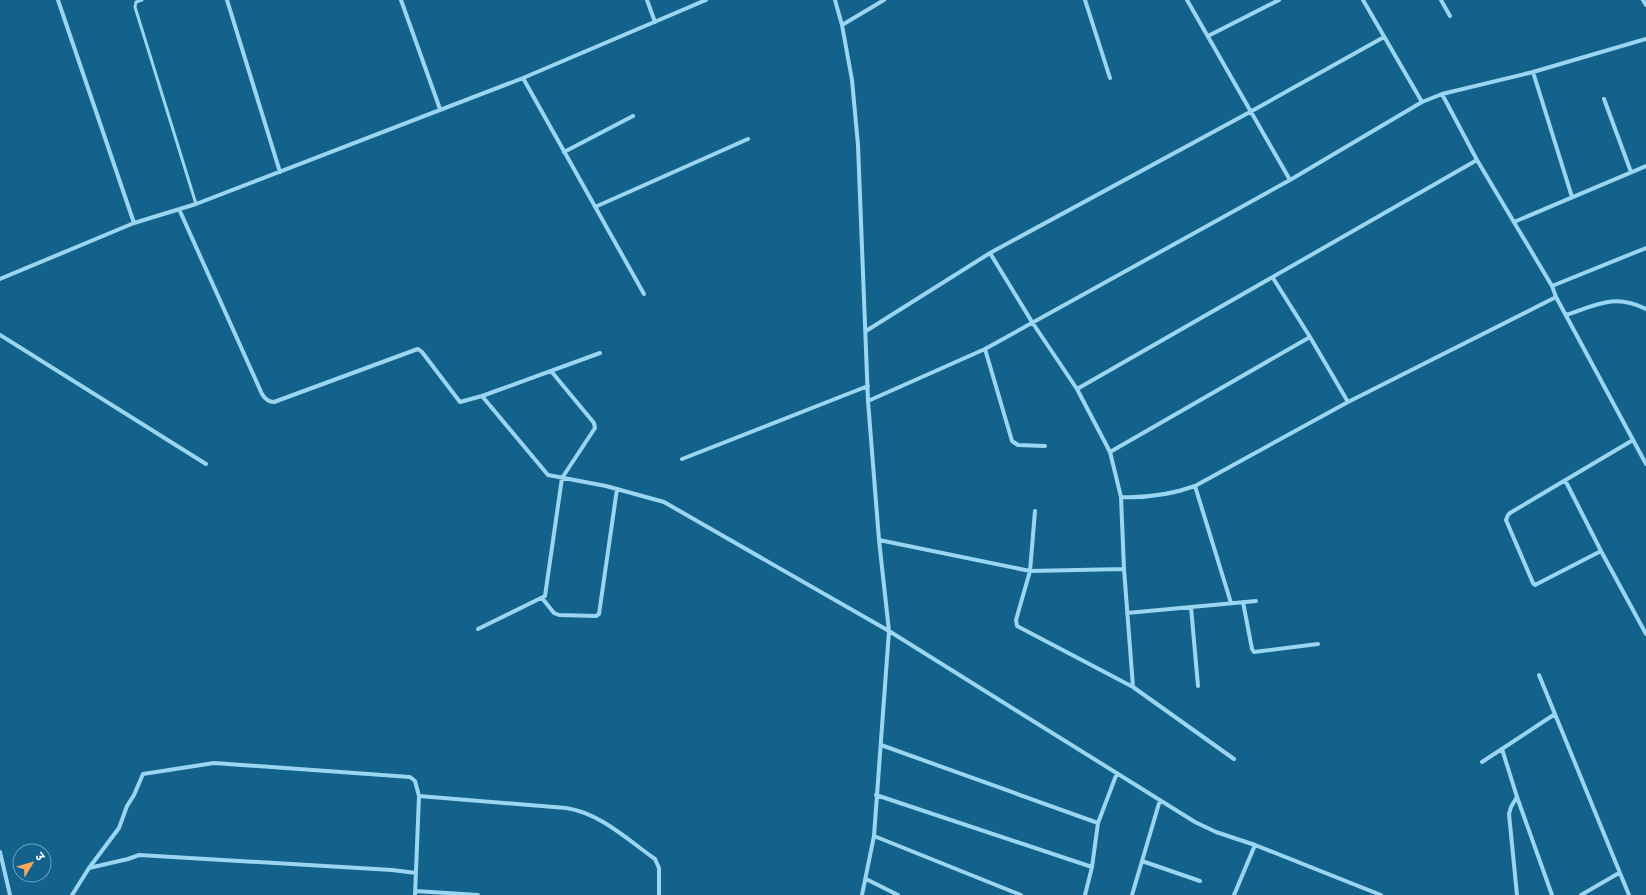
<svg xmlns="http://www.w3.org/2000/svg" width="1646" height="895" font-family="Poppins,'Noto Sans Devanagari',sans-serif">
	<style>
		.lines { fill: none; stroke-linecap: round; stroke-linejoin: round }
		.lane { stroke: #9ad5f1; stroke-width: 3 }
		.street { stroke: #9ad5f1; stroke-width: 4 }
	</style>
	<rect width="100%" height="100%" fill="#12628b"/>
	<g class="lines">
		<!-- lane -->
		<path class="lane" d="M142 0 136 2 135 7 196 204"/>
		<!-- street -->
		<path class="street" d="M58 0 134 223
			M227 0 280 172
			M401 0 440 109
			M647 0 655 22
			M835 0 842 25 852 80 858 145 868 401 879 540 889 631 874 836 862 895
			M1085 0 1110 78
			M1187 0 1290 180
			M1363 0 1422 102
			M1441 0 1450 16
			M1643 0 1646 5
			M842 25 884 0
			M1208 36 1279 0
			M1533 72 1572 197
			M523 78 644 294
			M1442 94 1477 160 1552 286 1556 297 1646 464
			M1604 99 1631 172
			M564 152 633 116
			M595 207 748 139
			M179 209 262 394C265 399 268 402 274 402L415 350 418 349 422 352 460 402 482 396 600 353
			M1514 222 1646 166
			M990 253 1032 322 1077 389 1110 452 1121 497 1124 569 1133 687
			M0 279 134 223 196 204 523 78 706 0
			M1552 286 1646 248
			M1566 315C1596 305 1615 293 1646 309
			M866 331 990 253 1250 112 1384 37
			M0 335 206 464
			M1310 337 1348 402
			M985 349 1012 441 1018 445 1045 446
			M1077 389 1477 160
			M482 396 548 475 606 486 664 502 889 631 1195 822 1216 832 1255 845 1381 895
			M868 401 985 349 1290 180 1422 102 1442 94 1533 72 1646 39
			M1110 452 1310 337 1273 278
			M682 459 868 386
			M1565 480 1601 551 1646 634
			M1195 486 1231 603
			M1121 497C1148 498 1170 495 1195 486L1348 402 1556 297
			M1035 511 1030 571 1016 620 1017 626 1133 687 1234 759
			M879 540 1030 571 1124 569
			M1601 551 1535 585 1533 583 1506 520 1508 515 1510 513 1633 440
			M542 598 554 613 559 615 596 616 599 614 617 489
			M1243 602 1252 649 1254 652 1318 644
			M1191 607 1198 686
			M1127 613 1256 601
			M478 629 545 596 562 478 595 428 594 423 551 371
			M1539 675 1629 895
			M881 745 1098 823
			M1502 749 1517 797 1552 895
			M1482 762 1555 714
			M876 795 1092 867
			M419 796 566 808C600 813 628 840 655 859L659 868V895
			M1517 797 1511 807 1509 814 1517 895
			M874 836 1021 895
			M0 852 10 895
			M1142 861 1200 881
			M89 868 128 859 139 855 392 870 416 873
			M866 879 898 895
			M415 891 478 895
			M72 895 89 868 119 828 127 806 134 795 143 774 214 763 410 777 415 781 419 796 415 895
			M1085 895 1092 867 1098 823 1117 773
			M1132 895 1160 800
			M1234 895 1255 845
			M1581 895 1619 873"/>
	</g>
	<!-- north arrow -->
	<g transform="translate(32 863) rotate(52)"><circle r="19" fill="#12628b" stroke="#71a1b9"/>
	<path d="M0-3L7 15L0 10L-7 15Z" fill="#ffaa59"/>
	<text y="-6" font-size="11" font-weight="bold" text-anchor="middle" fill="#ffffff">उ</text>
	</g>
</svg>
